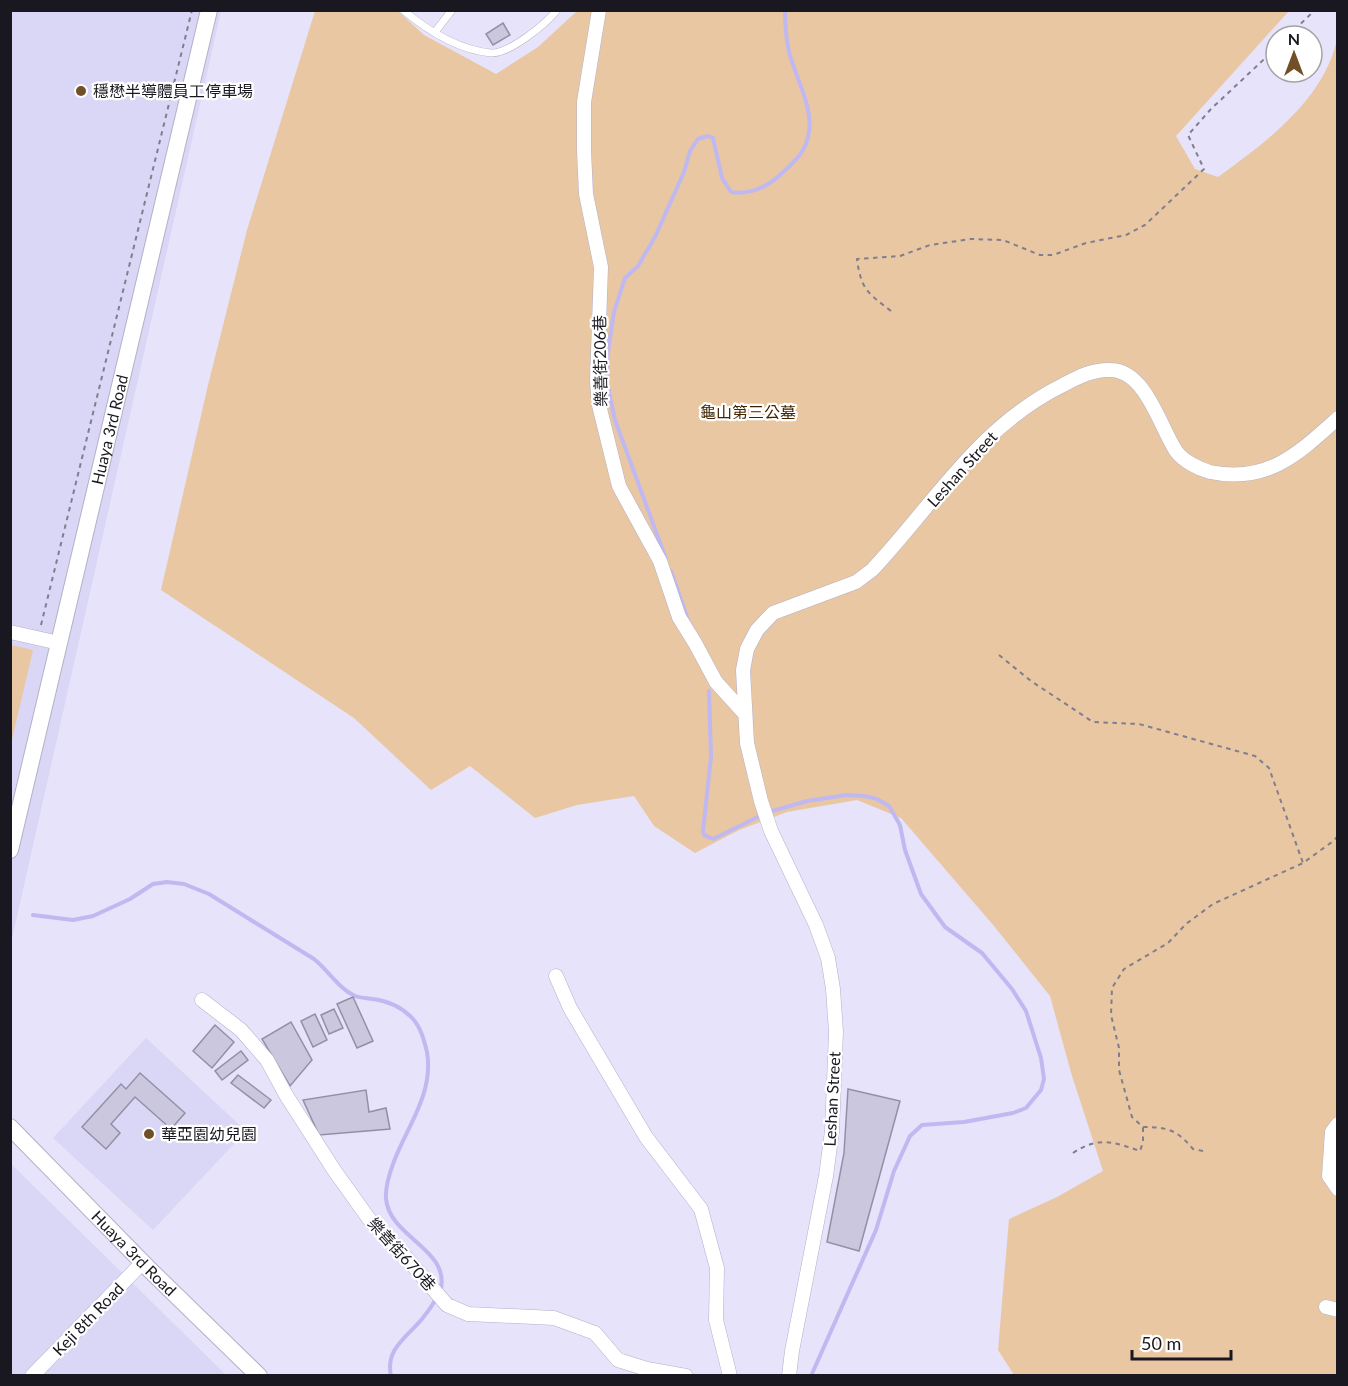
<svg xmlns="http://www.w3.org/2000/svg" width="1348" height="1386" font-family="Lato,'Noto Sans TC',sans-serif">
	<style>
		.built { fill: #dad6f5 }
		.green { fill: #e9c7a3 }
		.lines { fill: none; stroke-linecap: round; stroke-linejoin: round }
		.stream { stroke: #c0b8f0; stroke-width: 4 }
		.building { fill: #cac7de; stroke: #9390a6; stroke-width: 1.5 }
		.service-casing { stroke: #b3b1c7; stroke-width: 8 }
		.minor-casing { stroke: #b3b1c7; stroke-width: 15 }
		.tertiary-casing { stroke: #b3b1c7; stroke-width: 18 }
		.path { stroke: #807e8e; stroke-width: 2; stroke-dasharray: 4.5 4.5; stroke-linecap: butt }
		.service { stroke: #fff; stroke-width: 7 }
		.minor { stroke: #fff; stroke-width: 14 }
		.tertiary { stroke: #fff; stroke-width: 16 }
		.poi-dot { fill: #714f27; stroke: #fff; stroke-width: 2 }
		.labels { text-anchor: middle; stroke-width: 4.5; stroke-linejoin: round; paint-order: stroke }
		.poi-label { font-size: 16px; fill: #191820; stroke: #fff; text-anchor: start }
		.street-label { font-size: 16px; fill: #191820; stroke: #fff }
		.park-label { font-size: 16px; fill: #422500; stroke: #fff }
	</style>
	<rect width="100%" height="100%" fill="#e6e3fb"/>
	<!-- built -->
	<path class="built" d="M11 11H221L11 943Z
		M146 1038 246 1131 153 1230 53 1138Z
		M10 1163 109 1260 226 1375H11Z"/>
	<!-- green -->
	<path class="green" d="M315 11H398L424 35 496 74 538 47 577 11H1289L1176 136 1195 169 1218 177C1266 142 1324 100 1337 39V1375H1014L998 1350 1009 1219 1057 1197 1103 1171 1072 1076 1050 996 994 926 901 818 857 800 787 812 739 830 695 853 654 826 634 796 577 805 535 818 470 766 431 790 354 718 161 590 208 385 247 230Z
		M11 645 33 650 11 744 10 645Z"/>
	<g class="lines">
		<!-- stream -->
		<path class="stream" d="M666 559 615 420 608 387 607 358 614 312 625 278 638 266 655 237 684 172 690 151 698 139 708 136 713 138 722 178 731 192C749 195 768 187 781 174 789 167 798 159 803 150 821 118 797 83 789 52 786 38 785 25 785 10
			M671 571 687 617
			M709 691 711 757 703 831 704 835 713 839 762 815
			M769 812 807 801 847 795 864 796 877 799 889 806 900 825 905 850 921 894 945 927 982 953 1012 989 1026 1011 1041 1058 1044 1079 1041 1090 1026 1108 1013 1113 964 1122 922 1125 910 1136 894 1171 876 1230 811 1376
			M33 915 73 920 93 916 130 899 153 884 167 882 184 884 209 894 314 959C328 970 338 988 355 996 360 998 367 998 373 999 388 1001 402 1007 413 1019 421 1028 424 1040 427 1052 434 1094 407 1126 393 1164 389 1175 385 1187 386 1199 390 1239 453 1249 440 1293
			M391 1376C385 1349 407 1337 422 1319 427 1313 432 1306 436 1299
			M593 1376H596"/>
	</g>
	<!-- building -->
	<path class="building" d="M503 23 510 35 493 45 486 34Z
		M353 997 373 1041 357 1048 337 1004Z
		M334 1009 343 1028 329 1034 321 1015Z
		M315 1014 327 1040 313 1047 301 1021Z
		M291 1022 312 1060 290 1086 262 1039Z
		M215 1025 234 1042 212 1068 193 1051Z
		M241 1051 248 1060 222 1080 215 1071Z
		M140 1073 185 1113 171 1129 135 1097 111 1124 120 1133 106 1149 82 1127 121 1084 126 1089Z
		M238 1075 271 1100 264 1108 231 1083Z
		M848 1089 900 1101 859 1251 827 1242 844 1153Z
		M366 1090 369 1112 386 1108 390 1129 319 1135 303 1100Z"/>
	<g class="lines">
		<!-- service casing -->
		<g class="service-casing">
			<path id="service" d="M403 10C427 30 459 50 491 53 509 54 546 24 557 10
				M435 32 452 10"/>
		</g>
		<!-- minor casing -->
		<g class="minor-casing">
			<path id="minor" d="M599 10 584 102V151L586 194 601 267 597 381 599 405 619 486 660 561 679 617 695 643 716 682 745 714
				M10 632 59 643
				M556 976 570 1008 646 1137 701 1209 717 1268 716 1320 730 1376
				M202 1000 241 1030 267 1060 286 1095 334 1170 369 1219 403 1254 447 1305 468 1314 554 1318 595 1333 618 1360 647 1369 686 1376
				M1338 1124 1332 1132 1329 1176 1338 1189
				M1326 1307 1338 1310
				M32 1376 143 1262
				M789 1376 792 1351 826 1176 832 1131 836 1032 833 989 828 958 816 925 771 831 761 801 747 743 743 670 747 649 757 630 773 613 856 582 872 570C935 503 978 427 1063 385 1078 377 1093 369 1111 370 1146 371 1160 427 1176 451 1183 461 1199 469 1210 472 1267 484 1298 454 1338 418"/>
		</g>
		<!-- tertiary casing -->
		<g class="tertiary-casing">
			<g id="tertiary">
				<path id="s1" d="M10 850 209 10"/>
				<path id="s2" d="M10 1127 150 1270 259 1376"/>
			</g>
		</g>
		<!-- path -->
		<path class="path" d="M1288 36 1315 10
			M891 311C868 293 861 290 857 259L900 256 930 245 971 239 1003 240 1040 255H1053L1086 243 1126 235 1145 225 1204 169 1188 135 1211 109 1276 48
			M41 625 192 10
			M999 655 1031 681 1093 722 1139 724 1255 756 1269 768 1303 863
			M1203 1151 1193 1149C1177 1130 1168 1127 1143 1127L1132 1117 1119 1070V1048L1111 1015 1112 988 1124 969 1168 943 1186 924 1213 904 1303 863 1332 842 1338 836
			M1073 1153C1098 1136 1114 1142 1140 1151L1143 1142V1127"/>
		<!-- service -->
		<use href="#service" class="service"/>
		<!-- minor -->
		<use href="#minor" class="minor"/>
		<!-- tertiary -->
		<use href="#tertiary" class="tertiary"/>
	</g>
	<!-- markers -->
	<g class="poi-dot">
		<circle cx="81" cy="91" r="6"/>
		<circle cx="149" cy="1134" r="6"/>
	</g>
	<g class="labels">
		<!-- poi labels -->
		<g class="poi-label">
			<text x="93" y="97">穩懋半導體員工停車場</text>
			<text x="161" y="1140">華亞園幼兒園</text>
		</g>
		<!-- street labels -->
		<g class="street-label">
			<text transform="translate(600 361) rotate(-91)" y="6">樂善街206巷</text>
			<text dy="6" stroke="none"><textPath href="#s1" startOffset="432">Huaya 3rd Road</textPath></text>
			<text transform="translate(962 469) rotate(-48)" y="6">Leshan Street</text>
			<text transform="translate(832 1099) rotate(-87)" y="6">Leshan Street</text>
			<text dy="6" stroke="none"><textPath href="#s2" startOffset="177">Huaya 3rd Road</textPath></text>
			<text transform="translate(402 1254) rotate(48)" y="6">樂善街670巷</text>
			<text transform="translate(88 1319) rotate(-46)" y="6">Keji 8th Road</text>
		</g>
		<!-- park labels -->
		<g class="park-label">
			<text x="748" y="418">龜山第三公墓</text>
		</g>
	</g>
	<!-- border -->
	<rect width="1348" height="1386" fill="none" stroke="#191820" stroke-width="24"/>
	<!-- north arrow -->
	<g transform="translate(1294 54)"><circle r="28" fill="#ffffff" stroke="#a3a3a6" stroke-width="1.5"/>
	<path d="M0-4.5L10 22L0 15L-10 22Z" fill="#714f27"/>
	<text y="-9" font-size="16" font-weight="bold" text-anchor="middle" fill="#191820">N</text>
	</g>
	<!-- scale -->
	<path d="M1132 1350v9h99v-9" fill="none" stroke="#191820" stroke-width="3"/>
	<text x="1141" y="1350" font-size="18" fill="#191820" stroke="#ffffff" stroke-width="4.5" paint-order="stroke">50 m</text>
</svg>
